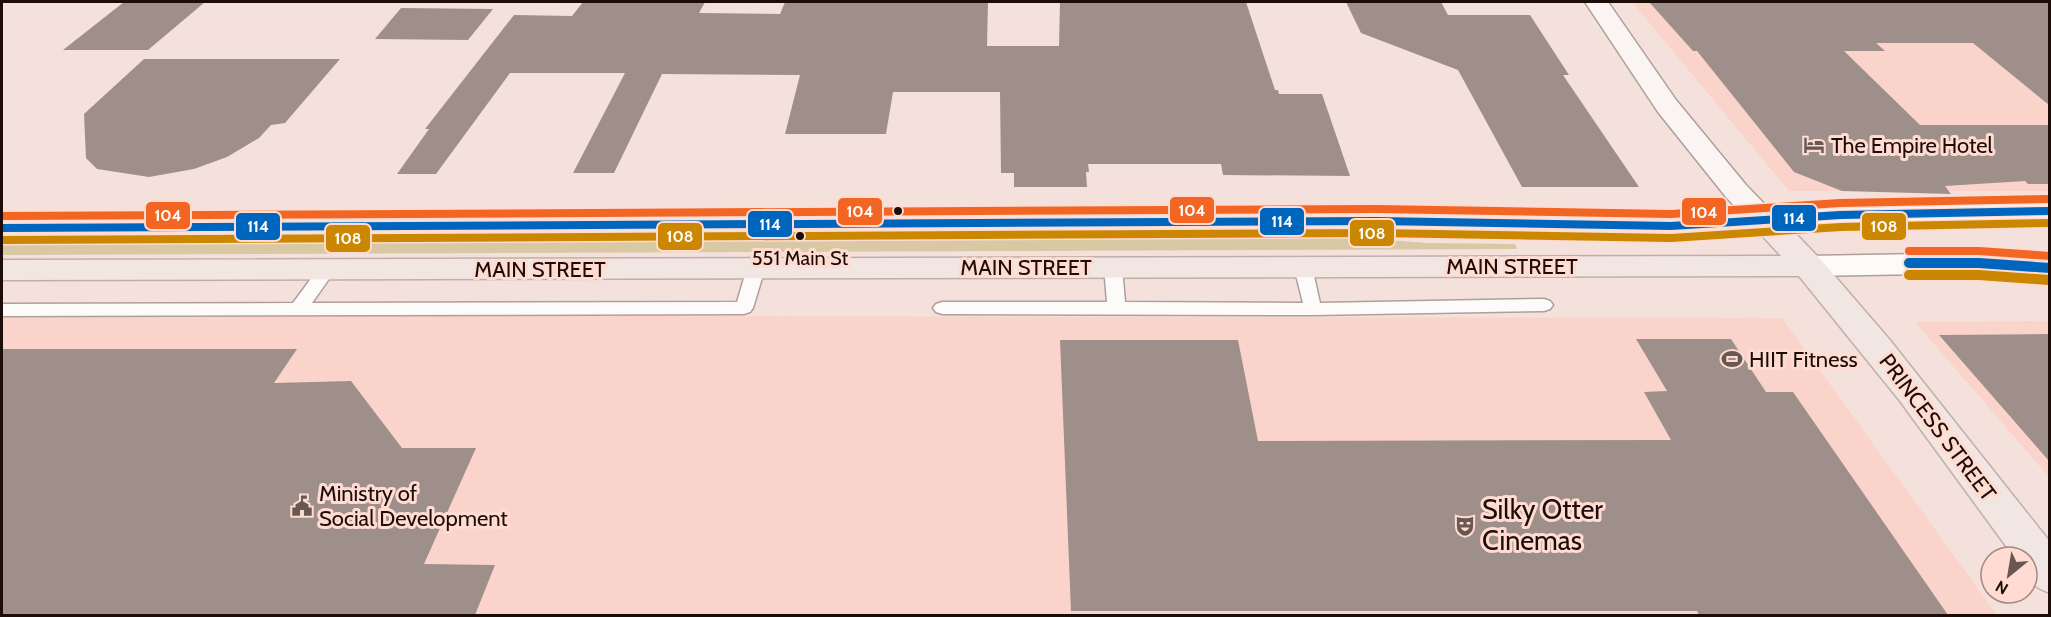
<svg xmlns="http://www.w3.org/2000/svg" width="2051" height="617" font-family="Cabin,sans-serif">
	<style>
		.built { fill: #fad4ca }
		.green { fill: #d8c8a4 }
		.building { fill: #9f8f8b }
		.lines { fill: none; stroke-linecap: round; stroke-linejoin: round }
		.lane-casing { stroke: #af9f9b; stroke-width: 3 }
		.street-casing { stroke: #af9f9b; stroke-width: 3 }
		.secondary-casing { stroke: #af9f9b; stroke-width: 3 }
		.highway-casing { stroke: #c1aea9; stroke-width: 3 }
		.lane { fill: #fdfafa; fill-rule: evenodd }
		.street { fill: #fdfafa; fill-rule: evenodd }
		.secondary { fill: #faf5f3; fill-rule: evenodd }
		.highway { fill: #f2e6e3; fill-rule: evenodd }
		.bus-1-far1-casing { stroke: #ffdbd1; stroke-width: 11 }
		.bus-1-casing { stroke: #ffdbd1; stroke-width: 14 }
		.bus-2-far1-casing { stroke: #ffdbd1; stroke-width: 11 }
		.bus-2-casing { stroke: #ffdbd1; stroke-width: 14 }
		.bus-3-casing { stroke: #ffdbd1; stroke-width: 11 }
		.bus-1-far1 { stroke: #0065bd; stroke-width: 8 }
		.bus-1 { stroke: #0065bd; stroke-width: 10 }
		.bus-2-far1 { stroke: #cb8702; stroke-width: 8 }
		.bus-2 { stroke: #cb8702; stroke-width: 10 }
		.bus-3 { stroke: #f26522; stroke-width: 8 }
		.bus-dot { fill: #1c0d09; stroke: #ffdbd1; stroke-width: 2 }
		.labels { text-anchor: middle; stroke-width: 6; stroke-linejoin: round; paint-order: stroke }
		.bus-label { font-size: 20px; fill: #1c0d09; stroke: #ffdbd1 }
		.poi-label { font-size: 22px; fill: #1c0d09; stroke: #ffdbd1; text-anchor: start }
		.street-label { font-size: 22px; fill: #1c0d09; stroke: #ffdbd1 }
		.near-poi-label { font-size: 27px; fill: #1c0d09; stroke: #ffdbd1; text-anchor: start }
		.line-badge { stroke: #ffdbd1; stroke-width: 2 }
		.badge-label { font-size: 16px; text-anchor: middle; font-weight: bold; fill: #fff }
	</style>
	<rect width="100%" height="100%" fill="#f4e1dc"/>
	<!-- built -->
	<path class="built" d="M1632 2H2049V191H1789Z
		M2 315 1782 318 1997 615H2Z
		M2049 321V477L1915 322Z"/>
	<!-- green -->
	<path class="green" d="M1335 236 1427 243 1515 244 1517 249 2 255V241Z"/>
	<!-- building -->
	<path class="building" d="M124 2H205L148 50H63Z
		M583 2H705L699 13 780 14 785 2H988L987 46H1059L1060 2H1246L1275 90H1278L1279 94H1322L1350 176 1223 175 1221 164H1088L1089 172H1086L1087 187H1014V173H1001L1000 92H893L886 134H785L800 75 662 74 614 173H573L625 73H510L436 174H397L429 129H425L514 15 572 16Z
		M1346 2H1441L1448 15H1530L1569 75H1563L1639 187H1522L1458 70 1361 33Z
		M1649 2H2049V105L1973 43H1876L1885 51H1844L1920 125H2049V184H2028L2025 181 1945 186 1951 194 1842 191 1794 172 1697 51H1693Z
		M401 8 493 9 468 40 375 39Z
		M144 59H340L285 123 271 125 259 138 227 157 194 169 149 177 97 169 86 158 84 114Z
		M2049 334V461L1939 335Z
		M1636 339H1731L1766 392H1793L1948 615H1699L1697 611H1071L1060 340H1238L1258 441 1671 440 1644 392 1667 391Z
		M2 349H297L274 383 351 381 402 448H476L424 564 495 565 475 615H2Z"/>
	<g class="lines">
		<!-- lane casing -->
		<g class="lane-casing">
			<path id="lane" d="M1113 261 1119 263 1122 267 1125 302 1303 303 1294 267 1297 263H1309L1312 267 1320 303 1544 299 1550 301 1553 305 1550 309 1544 311 1313 315 942 314 936 312 933 308 936 304 942 302H1107L1104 267 1107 263Z
				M756 262 762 264 765 268 753 308 750 312 744 314 2 316V304L293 303 321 265H333L336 269 312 303 737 302 747 268 750 264Z"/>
		</g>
		<!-- street casing -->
		<g class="street-casing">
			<path id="street" d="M2050 202V220L1840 224 1764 228 1753 226 1749 219 1753 212 1764 210 1840 206Z
				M1979 253 2050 258V278L1979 273 1809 276 1798 273 1793 266 1798 259 1809 256Z"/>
		</g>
		<!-- secondary casing -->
		<g class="secondary-casing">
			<path id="secondary" d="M1585 2H1608L1676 100 1746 185 1779 219 1775 226 1764 228 1753 226 1726 197 1658 112Z"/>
		</g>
		<!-- highway casing -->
		<g class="highway-casing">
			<path id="highway" d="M1764 210 1775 212 1820 259 1889 339 2050 542V593C2028 585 2027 579 2027 557H2014L1900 401 1799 276 2 280V260L1781 256 1756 229 1671 236 1377 230 2 238V218L1377 212 1671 216Z"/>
		</g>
		<!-- lane -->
		<use href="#lane" class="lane"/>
		<!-- street -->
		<use href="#street" class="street"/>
		<!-- secondary -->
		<use href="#secondary" class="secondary"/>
		<!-- highway -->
		<use href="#highway" class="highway"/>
		<!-- bus-1-far1 casing -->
		<g class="bus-1-far1-casing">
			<path id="bus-1-far1" d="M2 228 1377 221 1671 226 1840 215 2050 211"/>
		</g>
		<!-- bus-1 casing -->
		<g class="bus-1-casing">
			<path id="bus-1" d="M1909 263H1979L2050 268"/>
		</g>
		<!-- bus-2-far1 casing -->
		<g class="bus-2-far1-casing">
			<path id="bus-2-far1" d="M2 240 1377 233 1671 238 1841 227 2050 223"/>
		</g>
		<!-- bus-2 casing -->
		<g class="bus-2-casing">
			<path id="bus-2" d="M1909 275H1979L2049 280"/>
		</g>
		<!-- bus-3 casing -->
		<g class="bus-3-casing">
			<path id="bus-3" d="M2 216 1377 209 1671 214 1840 203 2050 199
				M1909 251H1979L2050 256"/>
		</g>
		<!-- bus-1-far1 -->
		<use href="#bus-1-far1" class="bus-1-far1"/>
		<!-- bus-1 -->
		<use href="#bus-1" class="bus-1"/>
		<!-- bus-2-far1 -->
		<use href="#bus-2-far1" class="bus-2-far1"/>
		<!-- bus-2 -->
		<use href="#bus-2" class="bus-2"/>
		<!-- bus-3 -->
		<use href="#bus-3" class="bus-3"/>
	</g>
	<!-- icons -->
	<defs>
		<g id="hotel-bare" transform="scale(1.62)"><path d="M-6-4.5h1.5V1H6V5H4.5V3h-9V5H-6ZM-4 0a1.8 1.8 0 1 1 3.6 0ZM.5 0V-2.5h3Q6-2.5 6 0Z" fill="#685753" stroke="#ffdbd1" stroke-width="2.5" paint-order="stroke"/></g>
		<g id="stadium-bare" transform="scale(1.62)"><path d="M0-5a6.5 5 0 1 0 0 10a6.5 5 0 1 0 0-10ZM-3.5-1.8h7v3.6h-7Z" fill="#685753" stroke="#ffdbd1" stroke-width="2.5" paint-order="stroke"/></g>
		<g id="civic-bare" transform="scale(1.62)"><path d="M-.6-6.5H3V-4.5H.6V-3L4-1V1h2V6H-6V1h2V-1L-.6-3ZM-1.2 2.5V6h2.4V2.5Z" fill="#685753" stroke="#ffdbd1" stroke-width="2.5" paint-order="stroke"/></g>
		<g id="theatre-bare" transform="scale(1.62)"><path d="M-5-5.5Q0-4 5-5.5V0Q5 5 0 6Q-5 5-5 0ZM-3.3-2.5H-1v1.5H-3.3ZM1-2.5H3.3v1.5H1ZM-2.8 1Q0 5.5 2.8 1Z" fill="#685753" stroke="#ffdbd1" stroke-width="2.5" paint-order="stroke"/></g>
	</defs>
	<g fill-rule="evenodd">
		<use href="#hotel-bare" x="1814" y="145"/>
		<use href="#stadium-bare" x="1732" y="359"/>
		<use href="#civic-bare" x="302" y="506"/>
		<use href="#theatre-bare" x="1465" y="526"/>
	</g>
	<!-- markers -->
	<g class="bus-dot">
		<circle cx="898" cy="211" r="5"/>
		<circle cx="800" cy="236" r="5"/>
	</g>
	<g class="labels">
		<!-- bus labels -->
		<g class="bus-label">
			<text x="800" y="265">551 Main St</text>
		</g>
		<!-- poi labels -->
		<g class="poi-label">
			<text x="1831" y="153">The Empire Hotel</text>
			<text x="1749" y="367">HIIT Fitness</text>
			<text x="319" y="501">Ministry of<tspan x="319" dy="25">Social Development</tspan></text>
		</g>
		<!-- street labels -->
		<g class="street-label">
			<text x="1512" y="274">MAIN STREET</text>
			<text x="1026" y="275">MAIN STREET</text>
			<text x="540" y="277">MAIN STREET</text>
			<text transform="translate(1938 427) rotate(53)" y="8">PRINCESS STREET</text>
		</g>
		<!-- near-poi labels -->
		<g class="near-poi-label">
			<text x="1482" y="519">Silky Otter<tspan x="1482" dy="31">Cinemas</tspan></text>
		</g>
	</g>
	<g class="line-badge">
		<rect x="1169" y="196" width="46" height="28" rx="6" fill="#f26522"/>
		<rect x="837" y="197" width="46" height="29" rx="6" fill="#f26522"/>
		<rect x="1681" y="197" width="46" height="29" rx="6" fill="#f26522"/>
		<rect x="145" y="201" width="46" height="29" rx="6" fill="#f26522"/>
		<rect x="1771" y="204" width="46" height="28" rx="6" fill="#0065bd"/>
		<rect x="1259" y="207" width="46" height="29" rx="6" fill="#0065bd"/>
		<rect x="747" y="210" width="46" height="28" rx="6" fill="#0065bd"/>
		<rect x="1861" y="212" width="46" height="29" rx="6" fill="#cb8702"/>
		<rect x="235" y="212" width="46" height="29" rx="6" fill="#0065bd"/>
		<rect x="1349" y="219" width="46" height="28" rx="6" fill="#cb8702"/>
		<rect x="657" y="222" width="46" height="29" rx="6" fill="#cb8702"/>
		<rect x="325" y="224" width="46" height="29" rx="6" fill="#cb8702"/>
	</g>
	<g class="badge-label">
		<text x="1192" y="216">104</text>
		<text x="860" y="217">104</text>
		<text x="1704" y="218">104</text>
		<text x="168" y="221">104</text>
		<text x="1794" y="224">114</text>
		<text x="1282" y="227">114</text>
		<text x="770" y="230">114</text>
		<text x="1884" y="232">108</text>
		<text x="258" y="232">114</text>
		<text x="1372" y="239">108</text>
		<text x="680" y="242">108</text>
		<text x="348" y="244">108</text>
	</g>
	<!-- border -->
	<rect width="2051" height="617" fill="none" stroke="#1c0d09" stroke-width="6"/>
	<!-- north arrow -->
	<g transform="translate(2009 575) rotate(210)"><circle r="28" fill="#ffdbd1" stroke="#a48981" stroke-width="1.5"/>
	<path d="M0-4.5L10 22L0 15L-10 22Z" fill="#685753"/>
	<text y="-9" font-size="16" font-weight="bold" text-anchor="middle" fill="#1c0d09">N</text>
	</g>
</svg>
